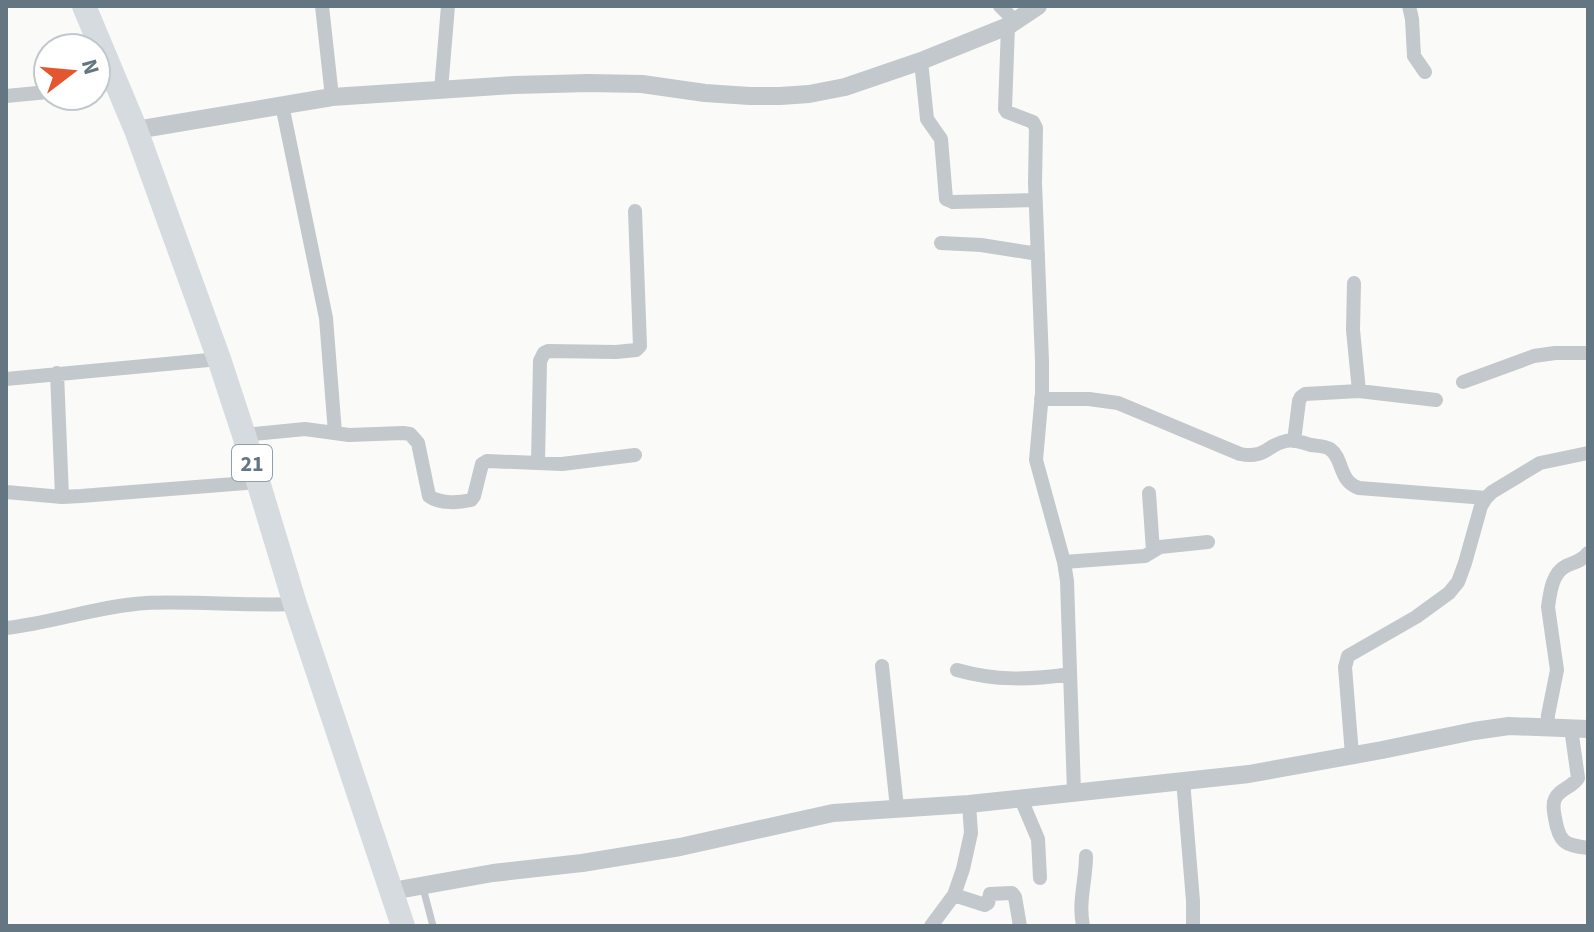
<svg xmlns="http://www.w3.org/2000/svg" width="1594" height="932" font-family="'Source Sans 3',sans-serif">
	<style>
		.lines { fill: none; stroke-linecap: round; stroke-linejoin: round }
		.service { stroke: #c3c8cc; stroke-width: 7 }
		.minor { stroke: #c3c8cc; stroke-width: 14 }
		.tertiary { stroke: #c3c8cc; stroke-width: 18 }
		.trunk { stroke: #d6dbdf; stroke-width: 24 }
		.labels { text-anchor: middle; stroke-width: 8; stroke-linejoin: round; paint-order: stroke }
		.shield { fill: #fff; stroke: #939fa8; stroke-width: 2 }
		.shield-label { font-size: 22px; font-weight: bold; fill: #657683 }
	</style>
	<rect width="100%" height="100%" fill="#fafaf8"/>
	<g class="lines">
		<!-- service -->
		<path class="service" d="M423 888 433 926"/>
		<!-- minor -->
		<path class="minor" d="M322 6 332 97
			M1000 6 1015 21
			M1409 6 1412 19 1414 56 1425 72
			M1008 26 1005 109 1007 112 1033 122 1036 128 1035 183 1042 361V393L1036 460 1064 562 1067 581 1074 792
			M921 61 927 119 941 139 946 199 953 202 1035 200
			M96 85 116 82
			M441 90 448 6
			M6 96 48 92
			M282 105 326 318 335 433
			M941 243 981 245 1038 254
			M1354 283 1353 330 1359 391
			M57 373 62 497
			M6 379 219 359
			M1463 382 1534 356 1555 353H1588
			M1041 399H1089L1118 403 1240 454C1266 459 1266 445 1286 441 1294 439 1304 443 1311 445 1317 446 1325 446 1330 449 1344 459 1338 481 1359 488L1486 498
			M244 435 305 429 349 435 403 433 410 434 418 443 429 496C440 504 458 503 471 500L474 496 482 464 487 461 562 464 635 455
			M1294 441 1299 401 1301 397 1305 394 1359 391 1436 400
			M538 463 540 361 544 353 548 351 616 352 636 350 640 346 635 211
			M6 492 62 497 81 496 258 482
			M1149 493 1153 551
			M1064 562 1145 556 1160 547 1208 542
			M6 628C53 623 98 606 146 603 195 601 245 606 295 604
			M882 666 897 808
			M957 670C995 681 1031 680 1070 674
			M1547 727 1548 715 1557 670 1548 607C1550 593 1552 573 1566 566 1575 562 1582 561 1588 553
			M1571 728 1578 778C1573 787 1559 789 1555 799 1552 805 1554 812 1555 818 1559 842 1564 845 1588 848
			M1352 755 1345 667 1348 656 1416 617 1449 593 1458 582 1465 563 1481 506 1486 498 1492 492 1540 463 1588 453
			M1183 780 1193 901V926
			M1021 799 1038 839 1040 878
			M954 895 985 905 988 903 990 894 1012 893 1015 897 1020 926
			M931 926 954 895 963 869 971 833 969 804
			M1083 926C1078 901 1086 881 1086 856"/>
		<!-- tertiary -->
		<path class="tertiary" d="M136 130 332 97 514 85 589 83 642 84 705 93 750 96H780L809 94 845 87 921 61 1008 26 1038 6
			M392 891 493 873 582 863 680 847 833 813 969 804 1249 774 1382 750 1474 731 1509 726 1588 729"/>
		<!-- trunk -->
		<path class="trunk" d="M84 6 136 130 219 359 244 435 295 604 403 926"/>
	</g>
	<g class="labels">
		<!-- shield labels -->
		<rect class="shield" x="232" y="445" width="40" height="36" rx="6"/>
		<g class="shield-label">
			<text x="252" y="471">21</text>
		</g>
	</g>
	<!-- border -->
	<rect width="1594" height="932" fill="none" stroke="#657683" stroke-width="16"/>
	<!-- north arrow -->
	<g transform="translate(72 72) rotate(74)"><circle r="38" fill="#ffffff" stroke="#c1c8cd" stroke-width="2"/>
	<path d="M0-6L14 30L0 20L-14 30Z" fill="#e4572e"/>
	<text y="-12" font-size="22" font-weight="bold" text-anchor="middle" fill="#657683">N</text>
	</g>
</svg>
